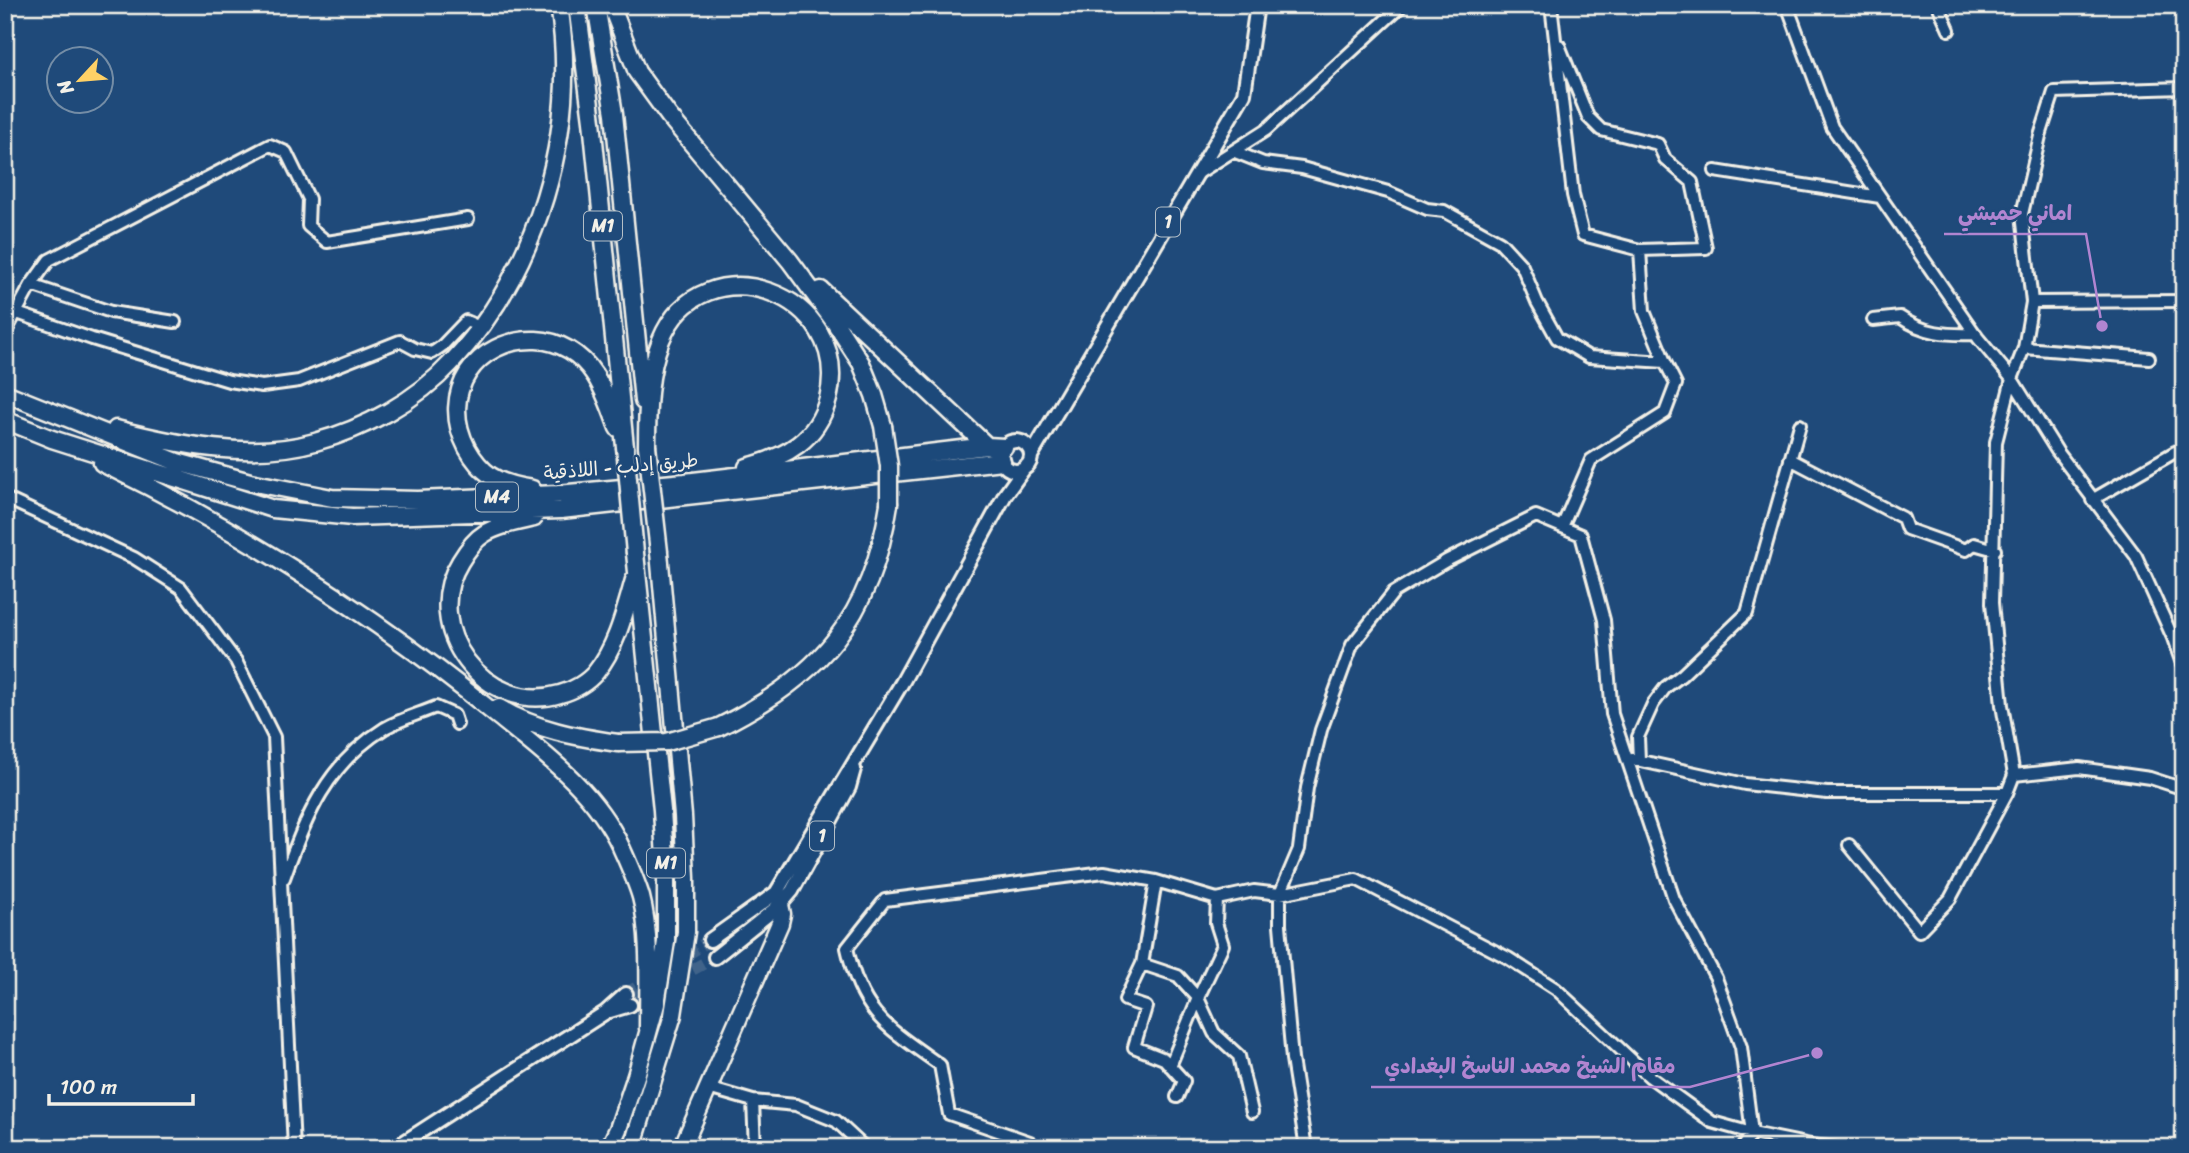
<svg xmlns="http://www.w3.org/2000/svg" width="2189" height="1153" font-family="Sriracha,'Playpen Sans Arabic',sans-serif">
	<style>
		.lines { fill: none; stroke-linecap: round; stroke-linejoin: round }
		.major-tunnel { stroke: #3f638a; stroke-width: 12; stroke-dasharray: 12 6; stroke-linecap: butt }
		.minor-casing { stroke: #f4f1e8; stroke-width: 16 }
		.major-casing { stroke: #f4f1e8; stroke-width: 18 }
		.highway-casing { stroke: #f4f1e8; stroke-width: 21 }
		.minor { stroke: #1f4a7a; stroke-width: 10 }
		.major { stroke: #1f4a7a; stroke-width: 12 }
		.highway { stroke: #1f4a7a; stroke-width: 16 }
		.highway-bridge-casing { stroke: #f4f1e8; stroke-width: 21; stroke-linecap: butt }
		.highway-bridge { stroke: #1f4a7a; stroke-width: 16 }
		.labels { text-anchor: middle; stroke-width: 5; stroke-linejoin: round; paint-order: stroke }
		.shield { fill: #1f4a7a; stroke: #b4bfc7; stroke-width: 2 }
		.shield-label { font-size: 18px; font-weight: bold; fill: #f4f1e8 }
		.street-label { font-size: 19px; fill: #f4f1e8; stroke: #1f4a7a }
		.leader { fill: none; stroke: #b185d1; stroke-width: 2.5 }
		.callout-dot { fill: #b185d1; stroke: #1f4a7a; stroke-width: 2.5 }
		.callout-label { font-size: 21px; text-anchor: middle; font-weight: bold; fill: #b185d1; stroke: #1f4a7a; stroke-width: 5; stroke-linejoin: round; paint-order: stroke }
	</style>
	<rect width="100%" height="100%" fill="#1f4a7a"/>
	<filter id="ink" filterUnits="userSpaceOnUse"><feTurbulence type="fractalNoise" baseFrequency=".0143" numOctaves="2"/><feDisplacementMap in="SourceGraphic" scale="14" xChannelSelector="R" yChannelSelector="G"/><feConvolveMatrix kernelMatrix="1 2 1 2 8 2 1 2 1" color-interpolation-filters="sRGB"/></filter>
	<g filter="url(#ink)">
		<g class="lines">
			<!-- major-tunnel -->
			<path class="major-tunnel" d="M626 994 710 940
				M630 1005 715 957"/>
			<!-- minor casing -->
			<g class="minor-casing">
				<path id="minor" d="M1551 5 1573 195 1583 235 1640 250 1644 311 1665 362
					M1787 5 1832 127 1978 338 2012 379 2057 451 2136 556 2173 638 2184 669
					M1938 5 1949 30
					M1559 45 1588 117 1601 130 1658 144 1665 159 1692 182 1706 248 1640 250
					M1233 151 1263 163 1302 168 1388 192 1427 209 1444 211 1500 242 1522 266 1537 302 1557 338 1589 357 1665 362 1676 384 1665 413 1591 460 1562 527
					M1715 171 1880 197
					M1197 174 1266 130 1402 5
					M31 285 111 312 175 322
					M2032 302 2184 301
					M17 313 92 339 229 381 262 386 299 381 400 341 415 349 432 353 442 346 466 321 480 327
					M1873 320 1900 317C1924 334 1947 335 1976 334
					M5 333 31 285 49 260 270 145 286 152 309 199 308 226 327 242 468 219
					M2024 348 2149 358
					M1790 459 1903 518 1907 529 1966 550 1974 544 1995 550
					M5 498 134 558 181 588 236 661 274 737 294 1148
					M2092 500 2175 452
					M1632 759 1745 784 1827 793H2007
					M1639 760 1638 737 1653 704 1666 687 1682 675 1747 613 1800 425
					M2014 775 2079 768 2150 778 2184 789
					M1849 845 1919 931 1950 899 2007 793 2014 775 2002 705 1992 603 1996 442 2012 379 2024 348 2032 302 2022 214 2040 136 2054 92 2184 88
					M284 878C306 816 327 764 385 728 401 719 419 714 436 707L454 715 457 724
					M1156 881 1142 964 1125 1000 1146 1007 1134 1047 1164 1059 1184 1081 1177 1097
					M1142 964 1178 976 1198 998 1214 1033 1239 1056 1252 1112
					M1170 1066 1198 998 1223 945 1216 923 1217 899
					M708 1088 753 1101 796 1105 836 1121 865 1148
					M753 1101 755 1148
					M1036 1148 1030 1142 949 1114 940 1065C888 1028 862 1015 847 948L885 900 1104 872 1156 881 1217 899 1254 891 1280 894 1356 879 1508 958 1556 989 1650 1077 1712 1122 1752 1133 1811 1145 1837 1148
					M1306 1148 1292 1059 1280 925V894L1299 849 1307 788 1321 730 1352 645 1394 592 1446 561 1536 516 1581 535 1604 620 1612 714 1674 899 1716 978 1741 1047 1752 1133 1743 1148"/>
			</g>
			<!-- major casing -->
			<g class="major-casing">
				<path id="major" d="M1001 456a15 15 0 1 1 30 0a15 15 0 1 1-30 0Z
					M1031 456 1244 94 1257 5
					M710 940 776 893 903 681 1005 495 1025 467
					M715 957 780 905 792 891 849 787 854 769
					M610 1011 630 1005
					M395 1148 606 1012 626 994"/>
			</g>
			<!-- highway casing -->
			<g class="highway-casing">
				<path id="highway" d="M577 5 592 121 625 447
					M596 5 614 114 643 401
					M611 5 637 72 669 116 790 261 834 321 861 363 874 395 883 426
					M821 290 987 446
					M5 393 177 462 250 482 332 498 418 500 558 494 685 482 987 446 1004 447
					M5 420 52 439 273 509 352 517 561 510 1002 461
					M116 429C178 445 252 460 315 442 364 429 416 401 451 363 538 270 579 131 559 5
					M647 446C647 412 648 372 661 340 702 239 854 293 828 399 817 440 786 457 747 467
					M102 463C244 532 377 617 499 717 546 755 595 791 621 847 628 863 636 880 641 897 651 934 648 990 648 1029
					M532 489C518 487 504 484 491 476 481 469 473 459 467 448 438 393 476 338 536 340 560 341 581 354 594 374 605 390 611 410 618 428
					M534 518C517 522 498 525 484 534 474 540 466 552 460 562 419 628 486 716 560 694 573 691 588 682 596 672 617 646 625 611 634 580
					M499 708C536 730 576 737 618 743
					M719 727C820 677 872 618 889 504
					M609 1148 618 1129 636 1076 656 1004 666 942V874L662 810 635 553
					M632 1148 673 1015 686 932V878L683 816 659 552
					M682 1148 780 923 782 914 780 905"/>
			</g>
			<!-- minor -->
			<use href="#minor" class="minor"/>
			<!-- major -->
			<use href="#major" class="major"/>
			<!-- highway -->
			<use href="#highway" class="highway"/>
			<!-- highway-bridge casing -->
			<g class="highway-bridge-casing">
				<path id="highway-bridge" d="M883 426 889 466V504
					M647 446 659 552
					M625 447 635 553
					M618 743 667 742 719 727"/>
			</g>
			<!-- highway-bridge -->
			<use href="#highway-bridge" class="highway-bridge"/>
		</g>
	</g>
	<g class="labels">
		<!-- shield labels -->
		<g class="shield">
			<rect x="1156" y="207.5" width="24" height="29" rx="5"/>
			<rect x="584" y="211.5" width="38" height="29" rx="5"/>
			<rect x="476" y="482.5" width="42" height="29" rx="5"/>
			<rect x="810" y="821.5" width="24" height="29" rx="5"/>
			<rect x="647" y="848.5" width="38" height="29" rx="5"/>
		</g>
		<g class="shield-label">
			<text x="1168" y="228">1</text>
			<text x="603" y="232">M1</text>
			<text x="497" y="503">M4</text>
			<text x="822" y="842">1</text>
			<text x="666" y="869">M1</text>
		</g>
		<!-- street labels -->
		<g class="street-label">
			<text transform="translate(621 466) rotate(-5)" y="7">طريق إدلب - اللاذقية</text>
		</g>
	</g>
	<!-- callouts -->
	<path class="leader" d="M2102 326L2086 234H1944M1817 1053L1690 1087H1371"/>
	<g class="callout-dot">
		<circle cx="2102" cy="326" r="7"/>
		<circle cx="1817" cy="1053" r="7"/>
	</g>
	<g class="callout-label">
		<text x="2015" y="220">اماني حميشي</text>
		<text x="1530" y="1073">مقام الشيخ محمد الناسخ البغدادي</text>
	</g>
	<!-- margin -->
	<rect width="2189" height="1153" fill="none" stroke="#1f4a7a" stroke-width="28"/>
	<rect x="14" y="14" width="2161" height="1125" fill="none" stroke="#f4f1e8" stroke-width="2.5" filter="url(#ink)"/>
	<!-- north arrow -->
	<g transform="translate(80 80) rotate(244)"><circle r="33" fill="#1f4a7a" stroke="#748da6" stroke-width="2"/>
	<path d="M0-5L12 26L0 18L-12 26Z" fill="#ffd166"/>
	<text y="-10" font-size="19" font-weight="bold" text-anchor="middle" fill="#f4f1e8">N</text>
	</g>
	<!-- scale -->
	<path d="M49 1094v10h144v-10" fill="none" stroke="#f4f1e8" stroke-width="3.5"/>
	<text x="60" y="1094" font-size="21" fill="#f4f1e8" stroke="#1f4a7a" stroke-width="5" paint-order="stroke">100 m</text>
</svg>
